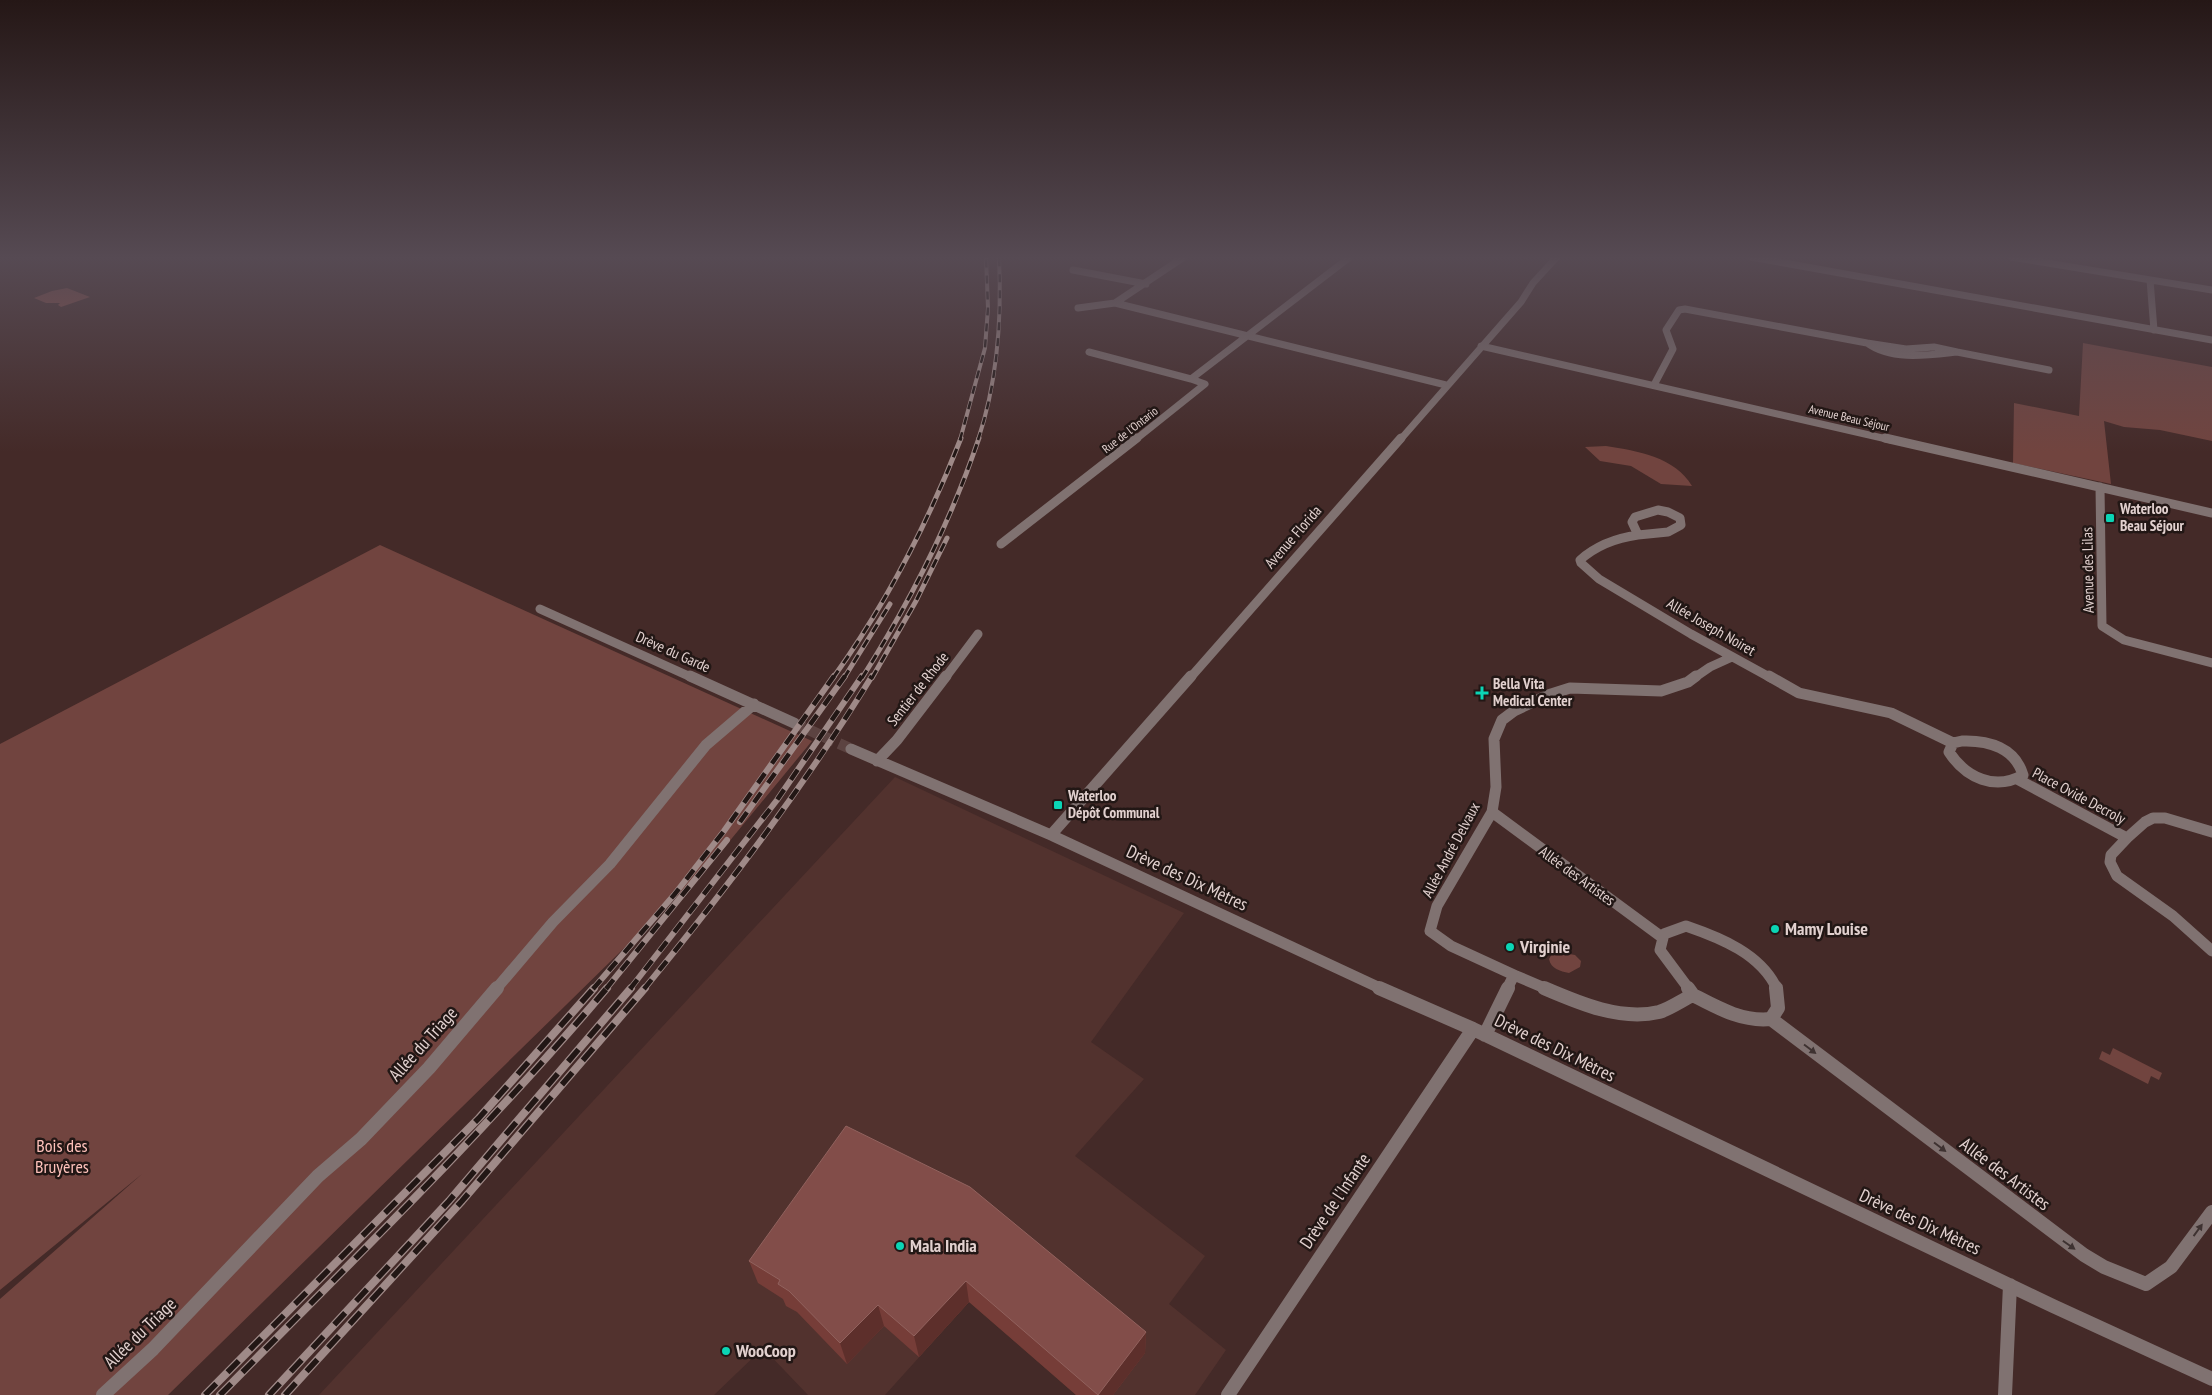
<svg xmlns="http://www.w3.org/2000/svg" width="2212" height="1395" font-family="'PT Sans Narrow',sans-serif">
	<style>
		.built { fill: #52322e }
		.green { fill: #71443f }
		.water { fill: #93534c }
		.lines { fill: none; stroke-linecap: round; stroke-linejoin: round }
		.minor-tunnel { stroke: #5c4341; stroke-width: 11; stroke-dasharray: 11 5.5; stroke-linecap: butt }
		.minor-far3 { stroke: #807271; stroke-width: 7 }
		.minor-far2 { stroke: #807271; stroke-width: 9 }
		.minor-far1 { stroke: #807271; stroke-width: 11 }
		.minor { stroke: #807271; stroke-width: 14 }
		.rail-far3-casing { stroke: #9f8a88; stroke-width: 4 }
		.rail-far2-casing { stroke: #9f8a88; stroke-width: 5 }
		.rail-far1-casing { stroke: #9f8a88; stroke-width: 6 }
		.rail-casing { stroke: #9f8a88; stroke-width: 8 }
		.rail-far3 { stroke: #221715; stroke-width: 2.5; stroke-dasharray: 8; stroke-linecap: butt }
		.rail-far2 { stroke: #221715; stroke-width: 3; stroke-dasharray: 9; stroke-linecap: butt }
		.rail-far1 { stroke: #221715; stroke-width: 4.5; stroke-dasharray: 12; stroke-linecap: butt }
		.rail { stroke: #221715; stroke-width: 5.5; stroke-dasharray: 16; stroke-linecap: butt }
		.wall { fill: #763d38 }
		.shaded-wall { fill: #5d2f2b }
		.building { fill: #824d49; stroke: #91625e }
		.oneway { fill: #3e3231 }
		.poi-dot { fill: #0bd5b5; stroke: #221715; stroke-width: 2 }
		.labels { text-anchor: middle; stroke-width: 5; stroke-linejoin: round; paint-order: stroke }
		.far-street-label { font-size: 12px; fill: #e2d1cf; stroke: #221715 }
		.poi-label { font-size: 15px; font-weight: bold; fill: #e2d1cf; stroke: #221715; text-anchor: start }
		.street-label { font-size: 15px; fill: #e2d1cf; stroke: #221715 }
		.near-street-label { font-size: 18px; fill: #e2d1cf; stroke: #221715 }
		.near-poi-label { font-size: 18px; font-weight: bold; fill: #e2d1cf; stroke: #221715; text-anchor: start }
		.near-park-label { font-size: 18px; fill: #ffc2bb; stroke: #221715 }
	</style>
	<rect width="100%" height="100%" fill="#442a28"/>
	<!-- built -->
	<path class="built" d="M895 777 1184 913 1091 1042 1144 1079 1075 1156 1205 1256 1169 1304 1226 1350 1195 1395H1076L969 1302 885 1395H808L763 1348 714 1395H319Z"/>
	<!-- green -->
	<path class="green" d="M2083 343 2212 367V441L2160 430 2124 427 2104 421 2111 484 2013 463 2014 403 2079 416Z
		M1606 446C1638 451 1675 457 1692 486L1661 484 1631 466 1600 461 1585 447Z
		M380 545 812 741 714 860 168 1395H0V1299L142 1174 0 1290V744Z
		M1557 952 1575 955 1581 961 1580 967 1569 973C1560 971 1551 969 1549 959L1552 954Z
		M2113 1048 2162 1073 2159 1080 2151 1076 2148 1084 2099 1059 2102 1051 2110 1055Z"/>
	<!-- water -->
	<path class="water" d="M67 288 90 297 61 307 58 305 60 303H46L34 298 52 291Z"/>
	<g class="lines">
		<!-- minor-tunnel -->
		<path class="minor-tunnel" d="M794 723 851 749"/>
		<!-- minor-far3 -->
		<path class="minor-far3" d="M1184 257 1115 303 1446 385
			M1751 257 2212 340
			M2011 257 2212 290
			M1073 270 1146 284
			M2150 280 2154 330
			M1078 308 1115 303
			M1867 343 1906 349 1934 347 1957 352C1929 355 1891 361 1867 343Z
			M1481 346 1891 440
			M1089 352 1191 379
			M1957 352 2049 370
			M1654 385 1673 349 1666 330 1679 310 1685 309 1867 343
			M1135 440 1205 384 1191 379 1350 257
			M1400 440 1521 302 1533 283 1556 258"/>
		<!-- minor-far2 -->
		<path class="minor-far2" d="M1885 438 2212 513
			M2100 487 2102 626 2124 640 2212 663
			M1658 510 1668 512 1680 518 1681 525 1668 532 1638 535 1632 522 1635 517Z
			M1638 535C1616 538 1597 545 1580 560L1581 563 1599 579 1691 634 1771 678
			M1001 544 1137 438
			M540 609 693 678
			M945 678 978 634
			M1190 678 1401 438
			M1694 678 1710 667 1732 657"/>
		<!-- minor-far1 -->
		<path class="minor-far1" d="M690 676 794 723
			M1769 676 1799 693 1891 713 1953 743
			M1962 741C1989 740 2015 748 2023 775 1995 791 1966 778 1949 752L1953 743Z
			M851 749 1051 835 1382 989
			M877 761 897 740 946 676
			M2017 779 2127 838
			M1492 812 1663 938
			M2212 832 2165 818H2153L2145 822 2127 838 2111 855 2110 862 2117 876 2173 916 2212 951
			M1051 835 1191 676
			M1514 975 1547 989
			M496 989 553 922 610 864 706 745 754 704
			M1507 989 1514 975 1451 946 1430 931 1437 906 1492 812 1496 787 1494 739 1502 720 1514 711 1548 695 1570 688 1661 691 1688 682 1696 676
			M1689 989 1660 950 1664 934 1686 926C1721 938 1761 954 1777 989"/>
		<!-- minor -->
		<path class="minor" d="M1379 988 1473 1029 2053 1306 2212 1379
			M1544 988C1579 1003 1620 1021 1659 1012 1670 1009 1682 1000 1693 995
			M1688 988 1693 995
			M1693 995C1718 1008 1742 1022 1771 1019L1778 1008 1776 988
			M1771 1019 2084 1255 2104 1267 2146 1284 2171 1267 2212 1212
			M1485 1035 1508 988
			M103 1395 153 1349 318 1176 361 1139 429 1068 497 988
			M1228 1395 1473 1029
			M2005 1395 2010 1285"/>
		<!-- rail-far3 casing -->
		<g class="rail-far3-casing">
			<path id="rail-far3" d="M960 440 985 348 988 308 986 257
				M978 440C998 380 1002 319 999 257"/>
		</g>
		<!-- rail-far2 casing -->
		<g class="rail-far2-casing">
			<path id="rail-far2" d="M833 678C886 604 928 523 961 438
				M844 678 890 604
				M862 678C910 602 950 524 979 438
				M872 678 916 601 947 538"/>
		</g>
		<!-- rail-far1 casing -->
		<g class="rail-far1-casing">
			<path id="rail-far1" d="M740 822 845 676
				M593 989 674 895 724 831 834 676
				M606 989 727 840
				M630 989 777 800 862 676
				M644 989C726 889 804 787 872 676"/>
		</g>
		<!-- rail casing -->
		<g class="rail-casing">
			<path id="rail" d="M205 1395 479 1118 594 988
				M220 1395C352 1261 486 1131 607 988
				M269 1395 449 1201 631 988
				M285 1395 462 1201 645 988"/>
		</g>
		<!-- rail-far3 -->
		<use href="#rail-far3" class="rail-far3"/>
		<!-- rail-far2 -->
		<use href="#rail-far2" class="rail-far2"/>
		<!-- rail-far1 -->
		<use href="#rail-far1" class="rail-far1"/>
		<!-- rail -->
		<use href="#rail" class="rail"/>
	</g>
	<!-- wall -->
	<path class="wall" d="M970 1187 1146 1332 1145 1353 1113 1395H1076L969 1302 919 1357 884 1326 847 1364 797 1312 786 1306 783 1299 758 1283 749 1261Z"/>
	<!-- shaded-wall -->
	<path class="shaded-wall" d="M966 1281 969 1302 919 1357 914 1336Z
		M878 1305 884 1326 847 1364 840 1343Z
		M1146 1332 1145 1353 1113 1395H1098Z"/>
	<!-- building -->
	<path class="building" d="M846 1126 970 1187 1146 1332 1098 1395 966 1281 914 1336 878 1305 840 1343 789 1291 778 1284 780 1280 749 1261Z"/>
	<!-- one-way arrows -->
	<defs><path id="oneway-solid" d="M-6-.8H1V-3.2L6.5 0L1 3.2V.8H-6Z" transform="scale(1.25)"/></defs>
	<g class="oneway">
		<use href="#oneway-solid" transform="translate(1810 1049) rotate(37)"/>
		<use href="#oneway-solid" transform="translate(1940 1147) rotate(37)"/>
		<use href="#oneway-solid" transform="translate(2198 1230) rotate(-54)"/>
		<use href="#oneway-solid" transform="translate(2069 1245) rotate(35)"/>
	</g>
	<!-- sky -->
	<linearGradient id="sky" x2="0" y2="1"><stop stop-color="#251716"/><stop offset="0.57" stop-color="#564a53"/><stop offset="1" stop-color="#564a53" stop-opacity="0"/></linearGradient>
	<rect width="2212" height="452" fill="url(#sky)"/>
	<!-- markers -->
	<g class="poi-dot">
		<rect x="2105" y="513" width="10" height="10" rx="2.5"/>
		<path d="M1479.5 685.5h5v5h5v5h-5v5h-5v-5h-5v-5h5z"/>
		<rect x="1053" y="800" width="10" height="10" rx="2.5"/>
		<circle cx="1775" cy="929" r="5"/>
		<circle cx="1510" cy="947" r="5"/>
		<circle cx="900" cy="1246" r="5"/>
		<circle cx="726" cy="1351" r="5"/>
	</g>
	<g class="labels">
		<!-- far-street labels -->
		<g class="far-street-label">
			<text transform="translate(1849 418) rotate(13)" y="4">Avenue Beau Séjour</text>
			<text transform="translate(1130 430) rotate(-38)" y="4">Rue de l'Ontario</text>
		</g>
		<!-- poi labels -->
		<g class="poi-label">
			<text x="2120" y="514">Waterloo<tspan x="2120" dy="17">Beau Séjour</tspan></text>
			<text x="1493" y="689">Bella Vita<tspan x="1493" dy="17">Medical Center</tspan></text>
			<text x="1068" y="801">Waterloo<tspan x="1068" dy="17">Dépôt Communal</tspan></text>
		</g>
		<!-- street labels -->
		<g class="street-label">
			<text transform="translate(1293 537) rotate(-49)" y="5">Avenue Florida</text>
			<text transform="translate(2088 570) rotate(-91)" y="5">Avenue des Lilas</text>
			<text transform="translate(1711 627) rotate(30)" y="5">Allée Joseph Noiret</text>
			<text transform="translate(673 652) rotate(24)" y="5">Drève du Garde</text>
			<text transform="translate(918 689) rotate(-52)" y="5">Sentier de Rhode</text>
			<text transform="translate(2079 796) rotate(28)" y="5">Place Ovide Decroly</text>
			<text transform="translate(1451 850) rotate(-62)" y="5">Allée André Delvaux</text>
			<text transform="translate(1577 876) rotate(36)" y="5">Allée des Artistes</text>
		</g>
		<!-- near-street labels -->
		<g class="near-street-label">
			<text transform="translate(1187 878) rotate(25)" y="6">Drève des Dix Mètres</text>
			<text transform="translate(423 1044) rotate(-48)" y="6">Allée du Triage</text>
			<text transform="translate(1555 1048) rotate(26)" y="6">Drève des Dix Mètres</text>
			<text transform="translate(2005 1174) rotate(37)" y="6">Allée des Artistes</text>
			<text transform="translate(1335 1201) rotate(-56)" y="6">Drève de l'Infante</text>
			<text transform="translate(1920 1222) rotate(25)" y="6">Drève des Dix Mètres</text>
			<text transform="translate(140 1333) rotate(-44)" y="6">Allée du Triage</text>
		</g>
		<!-- near-poi labels -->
		<g class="near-poi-label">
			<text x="1785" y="935">Mamy Louise</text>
			<text x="1520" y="953">Virginie</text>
			<text x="910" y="1252">Mala India</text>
			<text x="736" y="1357">WooCoop</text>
		</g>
		<!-- near-park labels -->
		<g class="near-park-label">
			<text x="62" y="1152">Bois des<tspan x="62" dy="21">Bruyères</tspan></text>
		</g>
	</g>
</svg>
